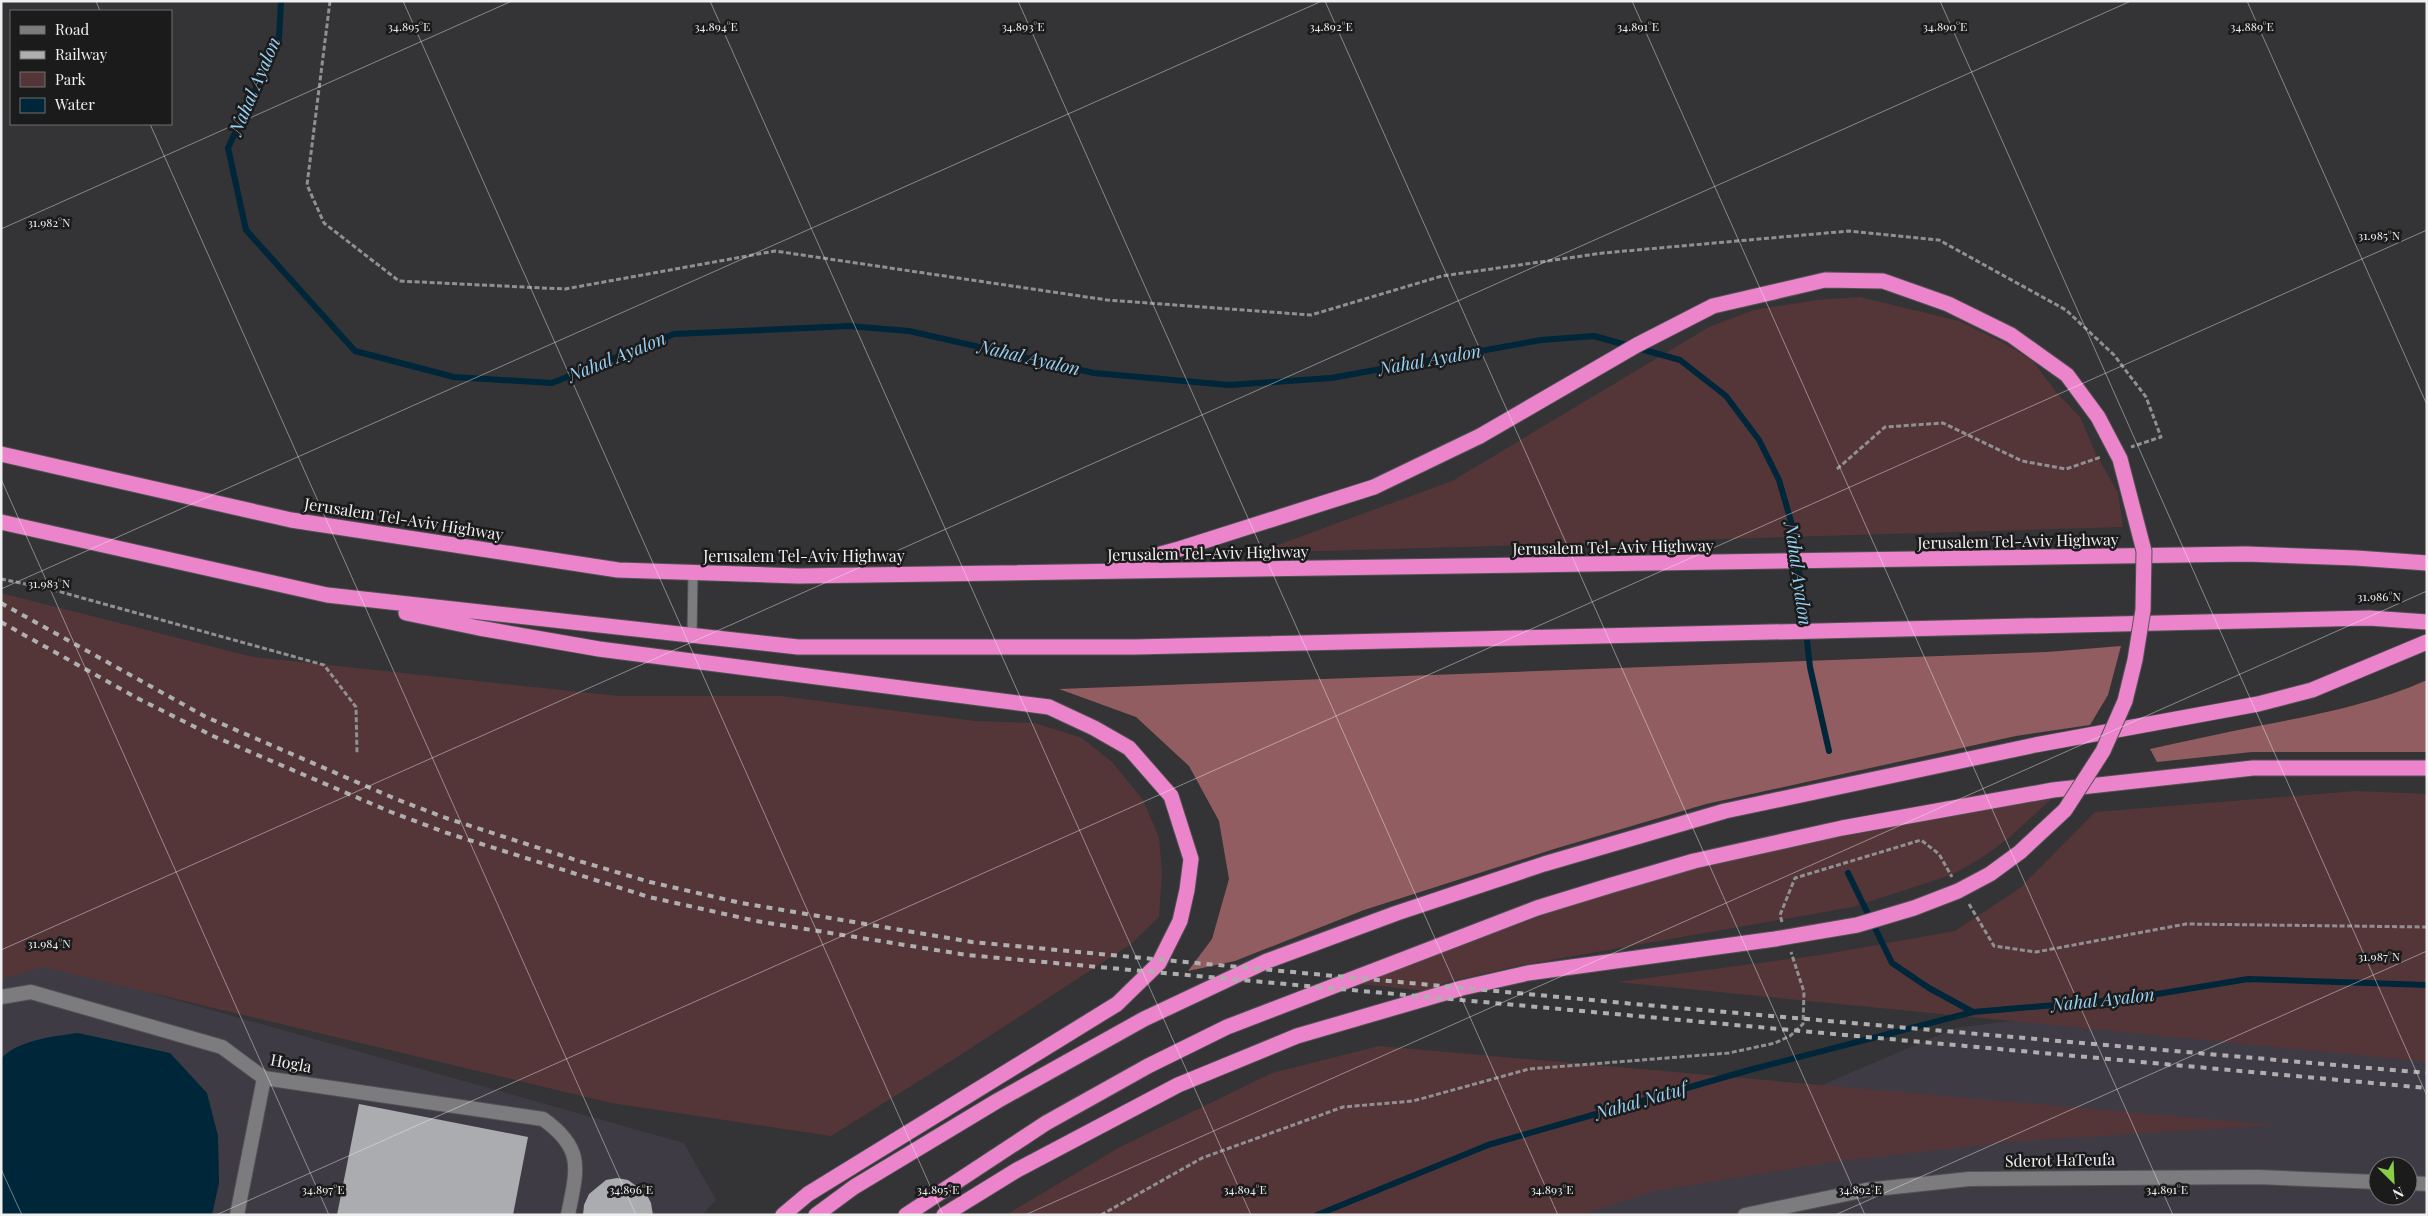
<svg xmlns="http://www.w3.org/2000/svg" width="2428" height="1216" font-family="'Playfair Display',serif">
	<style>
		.built { fill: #3f3b44; fill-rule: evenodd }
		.green { fill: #543639 }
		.forest { fill: #915d61 }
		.water { fill: #002639 }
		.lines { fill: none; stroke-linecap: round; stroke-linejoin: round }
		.stream { stroke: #002639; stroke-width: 6 }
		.building { fill: #abacaf }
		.service-casing { stroke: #525254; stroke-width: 11 }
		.minor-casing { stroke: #525254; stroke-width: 16 }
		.secondary-casing { stroke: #525254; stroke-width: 16 }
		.motorway-casing { stroke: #525254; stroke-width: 17 }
		.path { stroke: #909091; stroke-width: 3; stroke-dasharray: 5 2.5; stroke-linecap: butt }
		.service { stroke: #7c7b7e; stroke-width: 9 }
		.minor { stroke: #7c7b7e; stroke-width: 14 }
		.secondary { stroke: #7c7b7e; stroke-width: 14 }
		.motorway { stroke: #ec84cc; stroke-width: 15 }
		.rail { stroke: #afafb0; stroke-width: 4; stroke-dasharray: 6 6; stroke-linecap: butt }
		.motorway-bridge-casing { stroke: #525254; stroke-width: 17; stroke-linecap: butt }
		.motorway-bridge { stroke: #ec84cc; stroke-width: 15 }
		.ticks { fill: none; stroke: #f0f0f1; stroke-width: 1; stroke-opacity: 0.45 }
		.labels { text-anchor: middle; stroke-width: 5; stroke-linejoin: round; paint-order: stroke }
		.street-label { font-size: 16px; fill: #f0f0f1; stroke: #1b1b1c }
		.water-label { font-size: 18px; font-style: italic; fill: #98d2f6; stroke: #1b1b1c }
		.ticks-label { font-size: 12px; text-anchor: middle; fill: #f0f0f1; stroke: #1b1b1c; stroke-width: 5; stroke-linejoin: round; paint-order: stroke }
	</style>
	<rect width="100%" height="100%" fill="#343335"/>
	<!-- built -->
	<path class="built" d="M37 961 684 1143 716 1200 702 1215H1V972Z
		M2258 991 2427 1002V1215H1518L1955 1028ZM2378 1166H2408V1196H2378Z"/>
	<!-- green -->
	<path class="green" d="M1860 297 1959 321 2004 343 2032 360 2056 392 2080 417 2095 452 2118 493 2123 527 1256 553 1452 481 1709 327 1754 310 1817 300Z
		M1 593 253 657 619 696H781L975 721 1035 723 1082 738 1112 762 1143 800 1159 837 1162 873 1159 917 1131 944 951 1061 831 1136 611 1103 43 967 1 979Z
		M2356 791 2427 794V1062L1617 982 1820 955 1955 931 2020 888 2095 812Z
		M2051 799 2009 838 1980 859 1951 875 1853 907 1522 965 1447 982 1426 991 1361 984C1469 941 1579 899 1692 870 1811 839 1931 820 2051 799Z
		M1379 1046 2275 1125 2018 1141 1833 1162 1654 1191 1580 1215H1006L1120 1147 1272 1073Z"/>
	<!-- forest -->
	<path class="forest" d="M2121 646 2108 695 2090 725 2016 736 1706 804 1554 849 1364 910 1235 961 1188 971 1212 939 1229 879 1219 821 1189 766 1136 717 1059 689 2047 652Z
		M2427 680V752H2252L2157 762 2150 749C2186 741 2222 733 2258 726 2316 715 2373 704 2427 680Z"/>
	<!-- water -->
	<path class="water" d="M78 1033 170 1053 207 1093 218 1136 219 1183 212 1215H1V1059C17 1040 55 1036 78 1033Z"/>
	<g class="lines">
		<!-- stream -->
		<path class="stream" d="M281 1 279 38 228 148 246 230 355 351 454 377 552 383 674 334 849 326 909 331 1094 373 1229 385 1331 378 1541 340 1594 336 1680 360 1726 396 1759 440 1779 480 1795 535 1810 667 1829 751
			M1848 873 1892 963 1929 988 1973 1012 2127 999 2248 979 2427 985
			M1317 1215 1488 1145 1753 1069 1973 1012"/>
	</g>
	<!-- building -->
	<path class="building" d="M359 1104 528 1137 513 1215H337Z
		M617 1178 628 1180 646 1193 651 1203 653 1215H583L584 1205 589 1194 606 1180Z"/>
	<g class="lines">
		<!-- service casing -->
		<g class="service-casing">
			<path id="service" d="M692 635 693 572"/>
		</g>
		<!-- minor casing -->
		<g class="minor-casing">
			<path id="minor" d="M1 997 31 992 222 1047 264 1078 543 1119C585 1149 577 1169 568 1215
				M237 1215 264 1078"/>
		</g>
		<!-- secondary casing -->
		<g class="secondary-casing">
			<path id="secondary" d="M2408 1183 2427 1184
				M1745 1215 1866 1190 1969 1179 2258 1177 2378 1182"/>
		</g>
		<!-- motorway casing -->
		<g class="motorway-casing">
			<path id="motorway" d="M1 454 291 520 618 570 798 576 2246 554 2356 558 2427 563
				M1 522 327 595 798 647H1135L2369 618 2427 622
				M1120 565 1179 549 1374 487 1480 436
				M406 613 479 628 599 649 1049 707 1094 728 1129 748 1171 796 1191 859 1187 890 1180 921 1159 963 1117 1004 808 1194 783 1215
				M816 1215 854 1187 997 1101 1144 1019 1267 961 1397 913 1544 864 1725 811 2035 745 2258 704 2312 690 2427 642
				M906 1215 1046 1123 1148 1066 1227 1027 1537 908 1612 885 1694 861 1842 828 2053 790 2253 768H2427
				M944 1215 1017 1170 1178 1085 1297 1036 1462 988 1528 973 1695 950"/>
		</g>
		<!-- path -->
		<path class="path" d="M330 1 307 185 324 223 399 281 565 289 775 251 1107 300 1311 315 1442 276 1603 253 1849 231 1939 240 2066 310 2114 355 2146 397 2161 437 2131 447
			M1837 469 1885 427 1943 423 2022 461 2066 469 2101 457
			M1 579 50 589 324 665 356 707 357 753
			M1969 904 1994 946 2036 952 2186 924 2427 927
			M1782 922 1780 915 1795 878 1921 840 1939 854 1952 877
			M1101 1215 1202 1158 1343 1107 1413 1101 1529 1069 1729 1053 1775 1043 1790 1036 1803 1024 1804 992 1791 952"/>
		<!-- service -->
		<use href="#service" class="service"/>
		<!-- minor -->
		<use href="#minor" class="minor"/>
		<!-- secondary -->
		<use href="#secondary" class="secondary"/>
		<!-- motorway -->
		<use href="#motorway" class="motorway"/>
		<!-- rail -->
		<path class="rail" d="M1 603 206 717 396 799 446 818 579 861 650 882 741 903 972 942 1645 1005 2427 1073
			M1 622 137 698 213 736 391 812 447 833 649 897 756 921 967 955 2427 1088"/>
		<!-- motorway-bridge casing -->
		<g class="motorway-bridge-casing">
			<path id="motorway-bridge" d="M1480 436 1637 345 1713 306 1825 280 1883 281 1948 304 2011 335 2067 375 2098 417 2120 459 2144 551 2143 610 2135 660 2125 701 2103 751 2065 810 2020 852 1990 874 1958 891 1914 908 1857 925 1775 939 1695 950"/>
		</g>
		<!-- motorway-bridge -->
		<use href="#motorway-bridge" class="motorway-bridge"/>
	</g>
	<!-- ticks -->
	<path class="ticks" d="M96 1 100 11M403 1 943 1215M710 1 1251 1215M1018 1 1558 1215M1325 1 1865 1215M1632 1 2173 1215M1940 1 2427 1096M2247 1 2427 405M150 124 636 1215M1 229 512 1M1 479 329 1215M1 589 1322 1M1 950 2131 1M1 1169 22 1215M216 1215 2427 230M1025 1215 2427 591M1835 1215 2427 951"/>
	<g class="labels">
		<!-- street labels -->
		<g class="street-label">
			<text transform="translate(404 519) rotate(9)" y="6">Jerusalem Tel-Aviv Highway</text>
			<text transform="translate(2018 541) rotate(-1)" y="6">Jerusalem Tel-Aviv Highway</text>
			<text transform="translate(1613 547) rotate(-1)" y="6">Jerusalem Tel-Aviv Highway</text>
			<text transform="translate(1208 553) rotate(-1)" y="6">Jerusalem Tel-Aviv Highway</text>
			<text x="804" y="562">Jerusalem Tel-Aviv Highway</text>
			<text transform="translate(291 1063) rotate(11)" y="6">Hogla</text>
			<text transform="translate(2060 1160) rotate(-1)" y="6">Sderot HaTeufa</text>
		</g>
		<!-- water labels -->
		<g class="water-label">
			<text transform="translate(255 86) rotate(-67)" y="6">Nahal Ayalon</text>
			<text transform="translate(617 357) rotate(-22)" y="6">Nahal Ayalon</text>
			<text transform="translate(1029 358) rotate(13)" y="6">Nahal Ayalon</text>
			<text transform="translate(1430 360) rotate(-10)" y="6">Nahal Ayalon</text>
			<text transform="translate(1798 574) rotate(82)" y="6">Nahal Ayalon</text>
			<text transform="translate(2103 1000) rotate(-6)" y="6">Nahal Ayalon</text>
			<text transform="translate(1641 1101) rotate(-16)" y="6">Nahal Natuf</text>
		</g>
	</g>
	<g class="ticks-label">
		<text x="409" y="31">34.895°E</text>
		<text x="716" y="31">34.894°E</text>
		<text x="1023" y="31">34.893°E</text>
		<text x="1331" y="31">34.892°E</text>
		<text x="1638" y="31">34.891°E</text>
		<text x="1945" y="31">34.890°E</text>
		<text x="2252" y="31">34.889°E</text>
		<text x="49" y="227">31.982°N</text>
		<text x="2379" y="240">31.985°N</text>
		<text x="49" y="588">31.983°N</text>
		<text x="2379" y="601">31.986°N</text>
		<text x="49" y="948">31.984°N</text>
		<text x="2379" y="961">31.987°N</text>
		<text x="323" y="1194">34.897°E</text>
		<text x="631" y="1194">34.896°E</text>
		<text x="938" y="1194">34.895°E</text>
		<text x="1245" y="1194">34.894°E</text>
		<text x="1552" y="1194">34.893°E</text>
		<text x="1860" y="1194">34.892°E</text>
		<text x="2167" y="1194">34.891°E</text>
	</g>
	<!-- border -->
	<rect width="2428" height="1216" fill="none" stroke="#f0f0f1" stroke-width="5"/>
	<!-- legend -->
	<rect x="10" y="10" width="162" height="115" fill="#1b1b1c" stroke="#707071"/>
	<rect x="20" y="26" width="25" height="8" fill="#7c7b7e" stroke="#707071"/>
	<text x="55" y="35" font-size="15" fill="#f0f0f1">Road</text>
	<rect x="20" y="51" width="25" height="8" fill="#afafb0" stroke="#707071"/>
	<text x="55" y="60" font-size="15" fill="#f0f0f1">Railway</text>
	<rect x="20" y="72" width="25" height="15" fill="#543639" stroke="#707071"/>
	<text x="55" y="85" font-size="15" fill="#f0f0f1">Park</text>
	<rect x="20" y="98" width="25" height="15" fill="#002639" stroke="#707071"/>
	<text x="55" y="110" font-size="15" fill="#f0f0f1">Water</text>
	<!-- north arrow -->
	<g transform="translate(2393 1181) rotate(156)"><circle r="24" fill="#1b1b1c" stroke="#707071"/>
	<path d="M0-4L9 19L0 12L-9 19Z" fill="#8ace48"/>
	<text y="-8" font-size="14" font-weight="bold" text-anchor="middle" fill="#f0f0f1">N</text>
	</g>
</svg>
